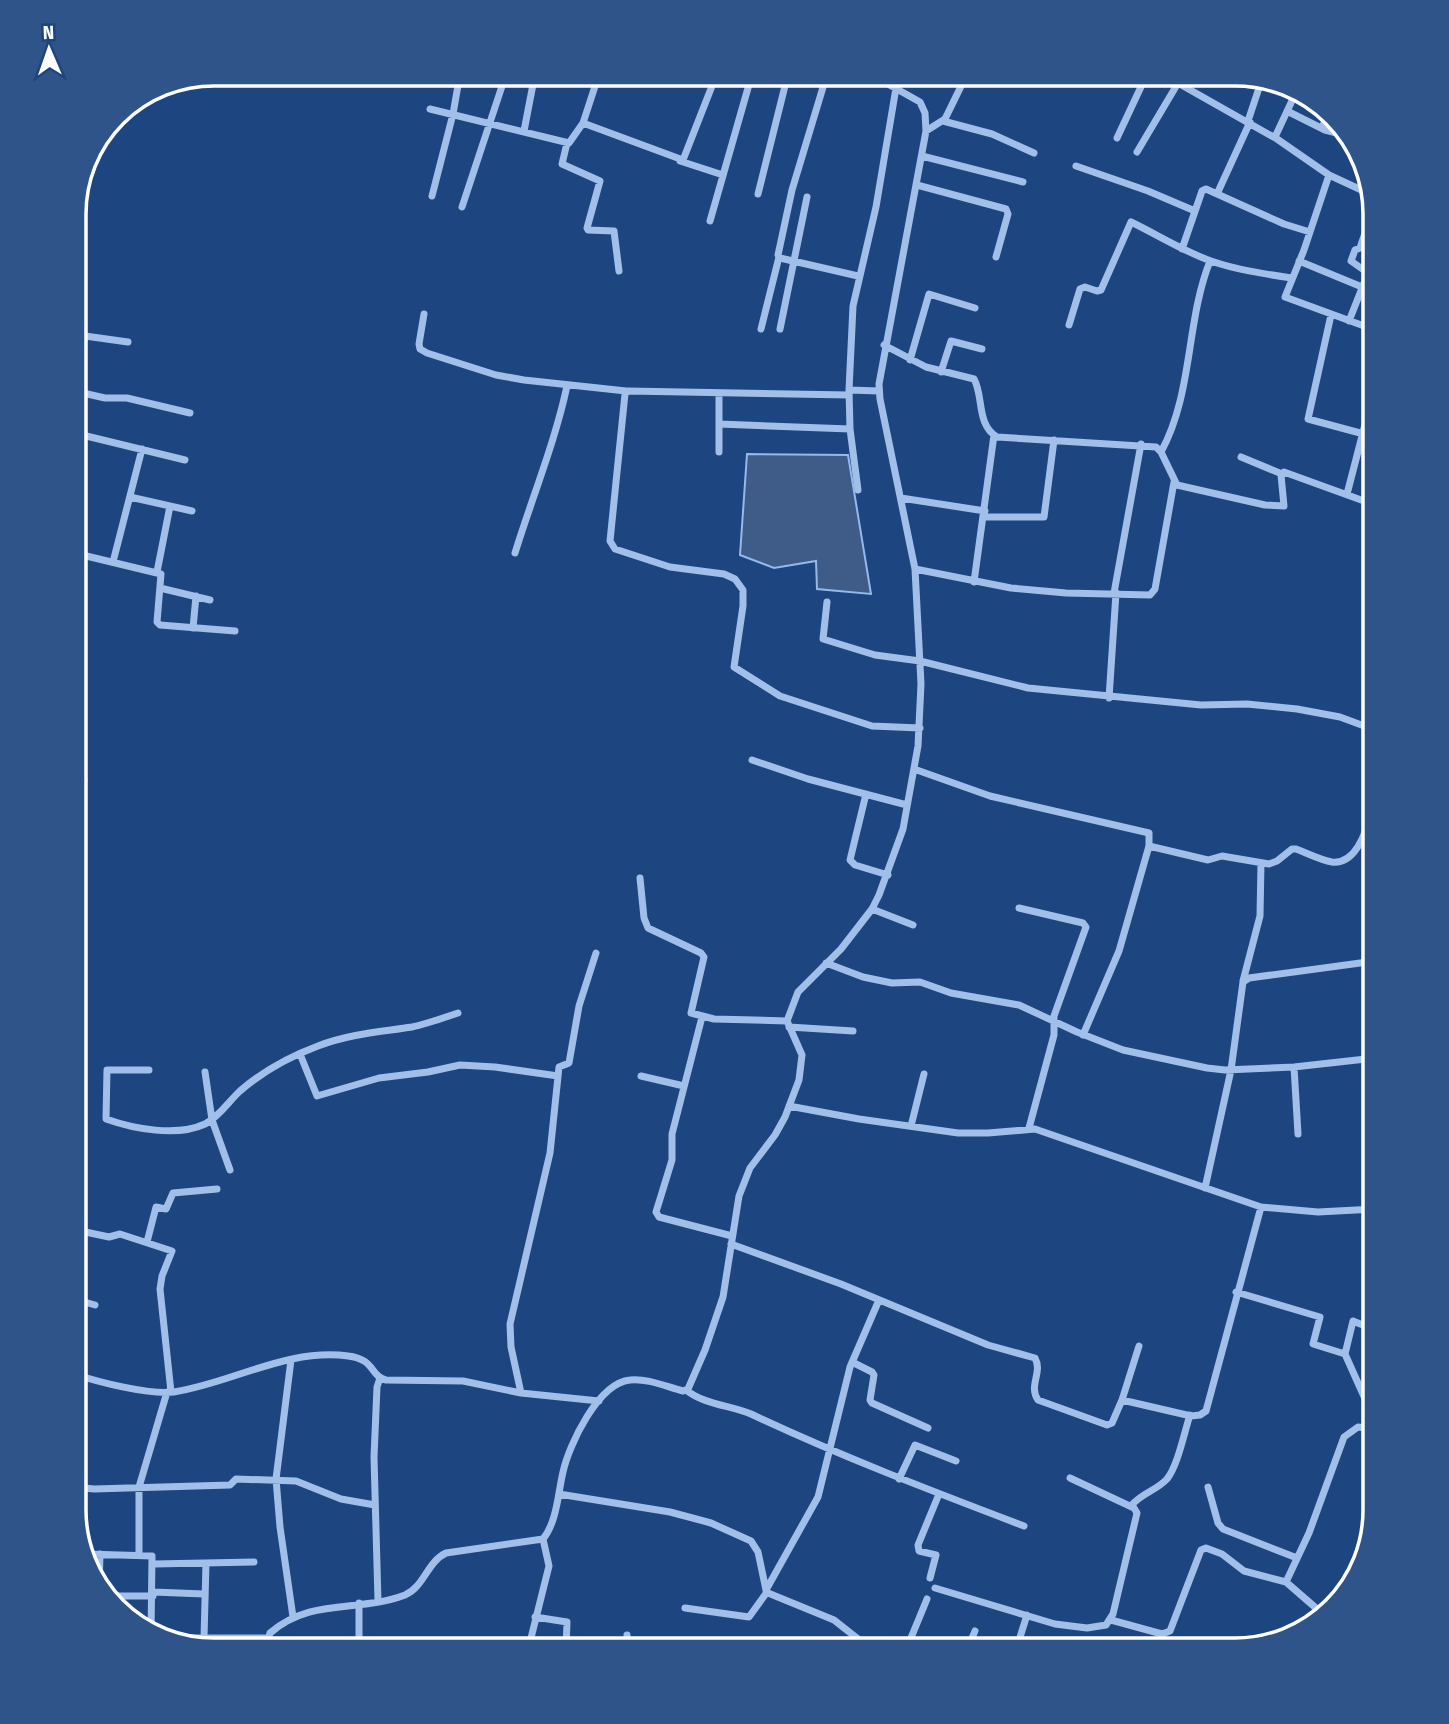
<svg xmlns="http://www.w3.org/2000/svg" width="1449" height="1724" font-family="'Fira Sans Condensed',sans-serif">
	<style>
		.water { fill: #3e5c87; stroke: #94b9ea; stroke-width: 2 }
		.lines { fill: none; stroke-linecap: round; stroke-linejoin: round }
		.minor { stroke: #a1bfe9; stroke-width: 7 }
		.rim { fill: none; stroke: #fff; stroke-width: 3.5 }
	</style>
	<rect width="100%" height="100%" fill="#1d457f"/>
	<!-- water -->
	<path class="water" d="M747 454 848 455 871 594 817 589 816 561 774 568 740 555Z"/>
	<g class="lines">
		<!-- minor -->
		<path class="minor" d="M827 74 792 190 778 255 780 258 858 276
			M1162 74 1277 139 1329 175 1370 194
			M430 109 569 143 583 123 599 74
			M1287 111 1325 130 1352 137
			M943 121 992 134 1034 153
			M1248 121 1262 79
			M583 123 683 160 712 86
			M1322 128 1328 113
			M524 131 535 74
			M926 131 945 119 967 74
			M1275 137 1297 90
			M1117 138 1147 74
			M567 143 562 164 600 181 587 228 588 230 614 231 619 271
			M1137 152 1178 83
			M922 156 1023 182
			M680 161 723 175
			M1076 166 1148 191 1195 211
			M1329 175 1304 250 1285 297 1375 330
			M917 185 1006 209 1008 214 996 257
			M758 194 788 74
			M1217 194 1250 122
			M432 196 453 114 460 74
			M462 207 506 74
			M710 221 752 74
			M1182 249 1202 191 1206 189 1284 224 1310 232
			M1299 261 1362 287
			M1363 286 1375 292
			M424 314 419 344 420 349 427 353 496 375 524 380 626 391
			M1331 315 1308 419 1375 437
			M1349 321 1368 273 1351 261 1355 250 1360 248 1374 207
			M1069 325 1080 289 1085 287 1097 291 1101 290 1131 222C1158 235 1183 251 1211 261 1237 270 1265 274 1292 278
			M761 329 779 257
			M780 329 807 197
			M884 345 926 367 974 379C984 397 976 424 997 437L1156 447 1161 452 1177 485 1265 505 1284 506 1281 475 1284 472 1375 505
			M910 360 929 294 975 308
			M941 372 951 341 982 349
			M74 378 85 336 128 342
			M849 390 879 391
			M74 391 105 398H127L190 413
			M719 393V452
			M849 395 628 391 625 394 610 541 615 549 670 567 724 574 735 579 743 590V606L734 667 780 696 872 726 920 728
			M719 424 850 429
			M74 433 185 460
			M1161 452C1193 394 1186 321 1210 261
			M1241 457 1282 474
			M858 490 850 429 849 390 853 306 876 207 896 88
			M1347 494 1375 386
			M130 497 192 511
			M901 498 985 511
			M984 517H1044L1054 440
			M74 553 161 574 157 622 160 625 235 631
			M515 553C532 498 555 442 567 386
			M113 562 142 449
			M915 569 1011 588 1066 593 1150 595 1155 589 1174 482
			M157 572 170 506
			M974 582 994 435
			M160 588 210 600
			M1114 593 1141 444
			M827 602 823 639 875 655 920 661 1028 688 1201 705 1247 704 1297 709 1340 717 1375 730
			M193 628 196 596
			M1109 698 1116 593
			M752 760 808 779 907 805
			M914 769 990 796 1149 833V846L1119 951 1083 1035
			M74 778 84 780
			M866 794 850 860 855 865 888 875
			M1149 846 1208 860 1222 856 1269 864 1277 861 1292 849H1296C1307 853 1320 860 1332 862 1359 865 1369 823 1373 804L1375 803
			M640 878 644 918 648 928 701 953 704 957 691 1013 714 1019 787 1021
			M1019 908 1083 923 1086 927 1054 1016V1035L1029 1128
			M872 909 913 925
			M826 963 863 977 892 983 920 982 951 993 1019 1005 1077 1032 1123 1050 1207 1068 1225 1070 1294 1067 1375 1058
			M1243 981 1260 916 1261 863
			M702 1017 672 1134V1160L656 1212 659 1217 732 1236
			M789 1027 853 1031
			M300 1054 317 1096 379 1078 428 1072 460 1065 495 1067 558 1076
			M1294 1067 1298 1134
			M149 1070H107L106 1119C134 1129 177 1137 205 1124 219 1117 229 1101 240 1091 262 1072 291 1056 318 1046 349 1034 380 1032 412 1027 427 1024 443 1018 458 1013
			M205 1072 212 1120 230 1170
			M641 1076 684 1086
			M789 1106 859 1119 958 1133H988L1035 1129 1261 1207
			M911 1126 924 1074
			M1205 1188 1231 1070 1243 982 1249 978 1375 961
			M74 1218 76 1230 109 1237 120 1234 172 1251 162 1276 160 1289 171 1392
			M147 1242 156 1207 166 1209 173 1193 217 1189
			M731 1244 841 1284 988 1345 1035 1358C1043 1372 1028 1386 1038 1400L1107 1425 1112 1423 1122 1400 1191 1416 1200 1415 1206 1411 1261 1207 1318 1212 1375 1209
			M1236 1292 1320 1317 1313 1344 1345 1354 1375 1421
			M74 1299 95 1305
			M1345 1354 1353 1321 1375 1330
			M291 1360 276 1479 280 1527 293 1617
			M852 1362 872 1372 874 1375 870 1400 872 1403 928 1428
			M74 1374C98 1382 149 1395 174 1392 232 1383 287 1348 348 1356 375 1359 370 1376 386 1380L463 1381 521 1393 599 1401
			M686 1390C705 1405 730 1405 751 1414 840 1456 932 1491 1024 1526
			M521 1393 511 1347 510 1324 550 1153 559 1067 569 1063 579 1006 596 953
			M1122 1400 1139 1346
			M899 1479 915 1445 956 1461
			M74 1487 94 1489 230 1485 236 1479 296 1481 341 1499 375 1505
			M1208 1487 1218 1523 1223 1529 1297 1558
			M559 1494 670 1512 711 1523 751 1541 758 1552 766 1590 768 1593 834 1620 872 1650
			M1131 1506C1141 1493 1156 1491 1167 1479 1178 1465 1184 1433 1190 1415
			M74 1512 78 1487
			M87 1554 152 1556 151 1636
			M139 1554V1487L167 1392
			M154 1564 254 1562
			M930 1578 936 1555 919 1551 918 1545 939 1494
			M1286 1582 1309 1533 1344 1437 1358 1427 1375 1429
			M935 1588 1055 1624 1087 1628 1106 1625 1113 1614 1137 1513 1134 1508 1070 1478
			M99 1590 100 1554
			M766 1590 818 1497 850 1367 879 1300
			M153 1592 204 1594
			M106 1596H153
			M378 1601 374 1457 377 1387 380 1378
			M685 1608 749 1617 767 1592
			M535 1617 567 1622 566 1650
			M1111 1620 1162 1634 1170 1631 1201 1550 1206 1548 1222 1554 1244 1571 1286 1582 1324 1615
			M627 1635 628 1650
			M159 1638H267
			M204 1638 206 1563
			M265 1650 270 1633C312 1597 358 1613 405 1595 424 1587 427 1562 446 1553L543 1539C557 1522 558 1493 563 1472 569 1445 598 1383 630 1380 647 1378 667 1387 683 1391L688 1389 705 1350 723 1297 739 1196 750 1168 775 1135 785 1117 799 1080 802 1055 787 1021 798 992 841 949 872 909 879 895 903 829 918 746 921 684 915 569 880 399 879 384 926 131 925 113 920 102 870 74
			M359 1650V1603
			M528 1650 549 1566 543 1539
			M906 1650 927 1599
			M967 1650 975 1631
			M1016 1650 1027 1615"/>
	</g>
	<!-- crop -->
	<path d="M0 0H1449V1724H0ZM214 86H1235A128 128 0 0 1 1363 214V1510A128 128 0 0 1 1235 1638H214A128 128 0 0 1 86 1510V214A128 128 0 0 1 214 86Z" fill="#2f5489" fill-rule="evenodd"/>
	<path class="rim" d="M214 86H1235A128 128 0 0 1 1363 214V1510A128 128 0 0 1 1235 1638H214A128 128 0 0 1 86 1510V214A128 128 0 0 1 214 86Z"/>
	<!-- north arrow -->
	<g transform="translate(49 49) rotate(358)" stroke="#1d457f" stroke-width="5" paint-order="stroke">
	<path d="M0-5L12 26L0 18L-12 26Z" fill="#ffffff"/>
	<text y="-10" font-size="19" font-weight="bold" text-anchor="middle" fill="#ffffff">N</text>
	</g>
</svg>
